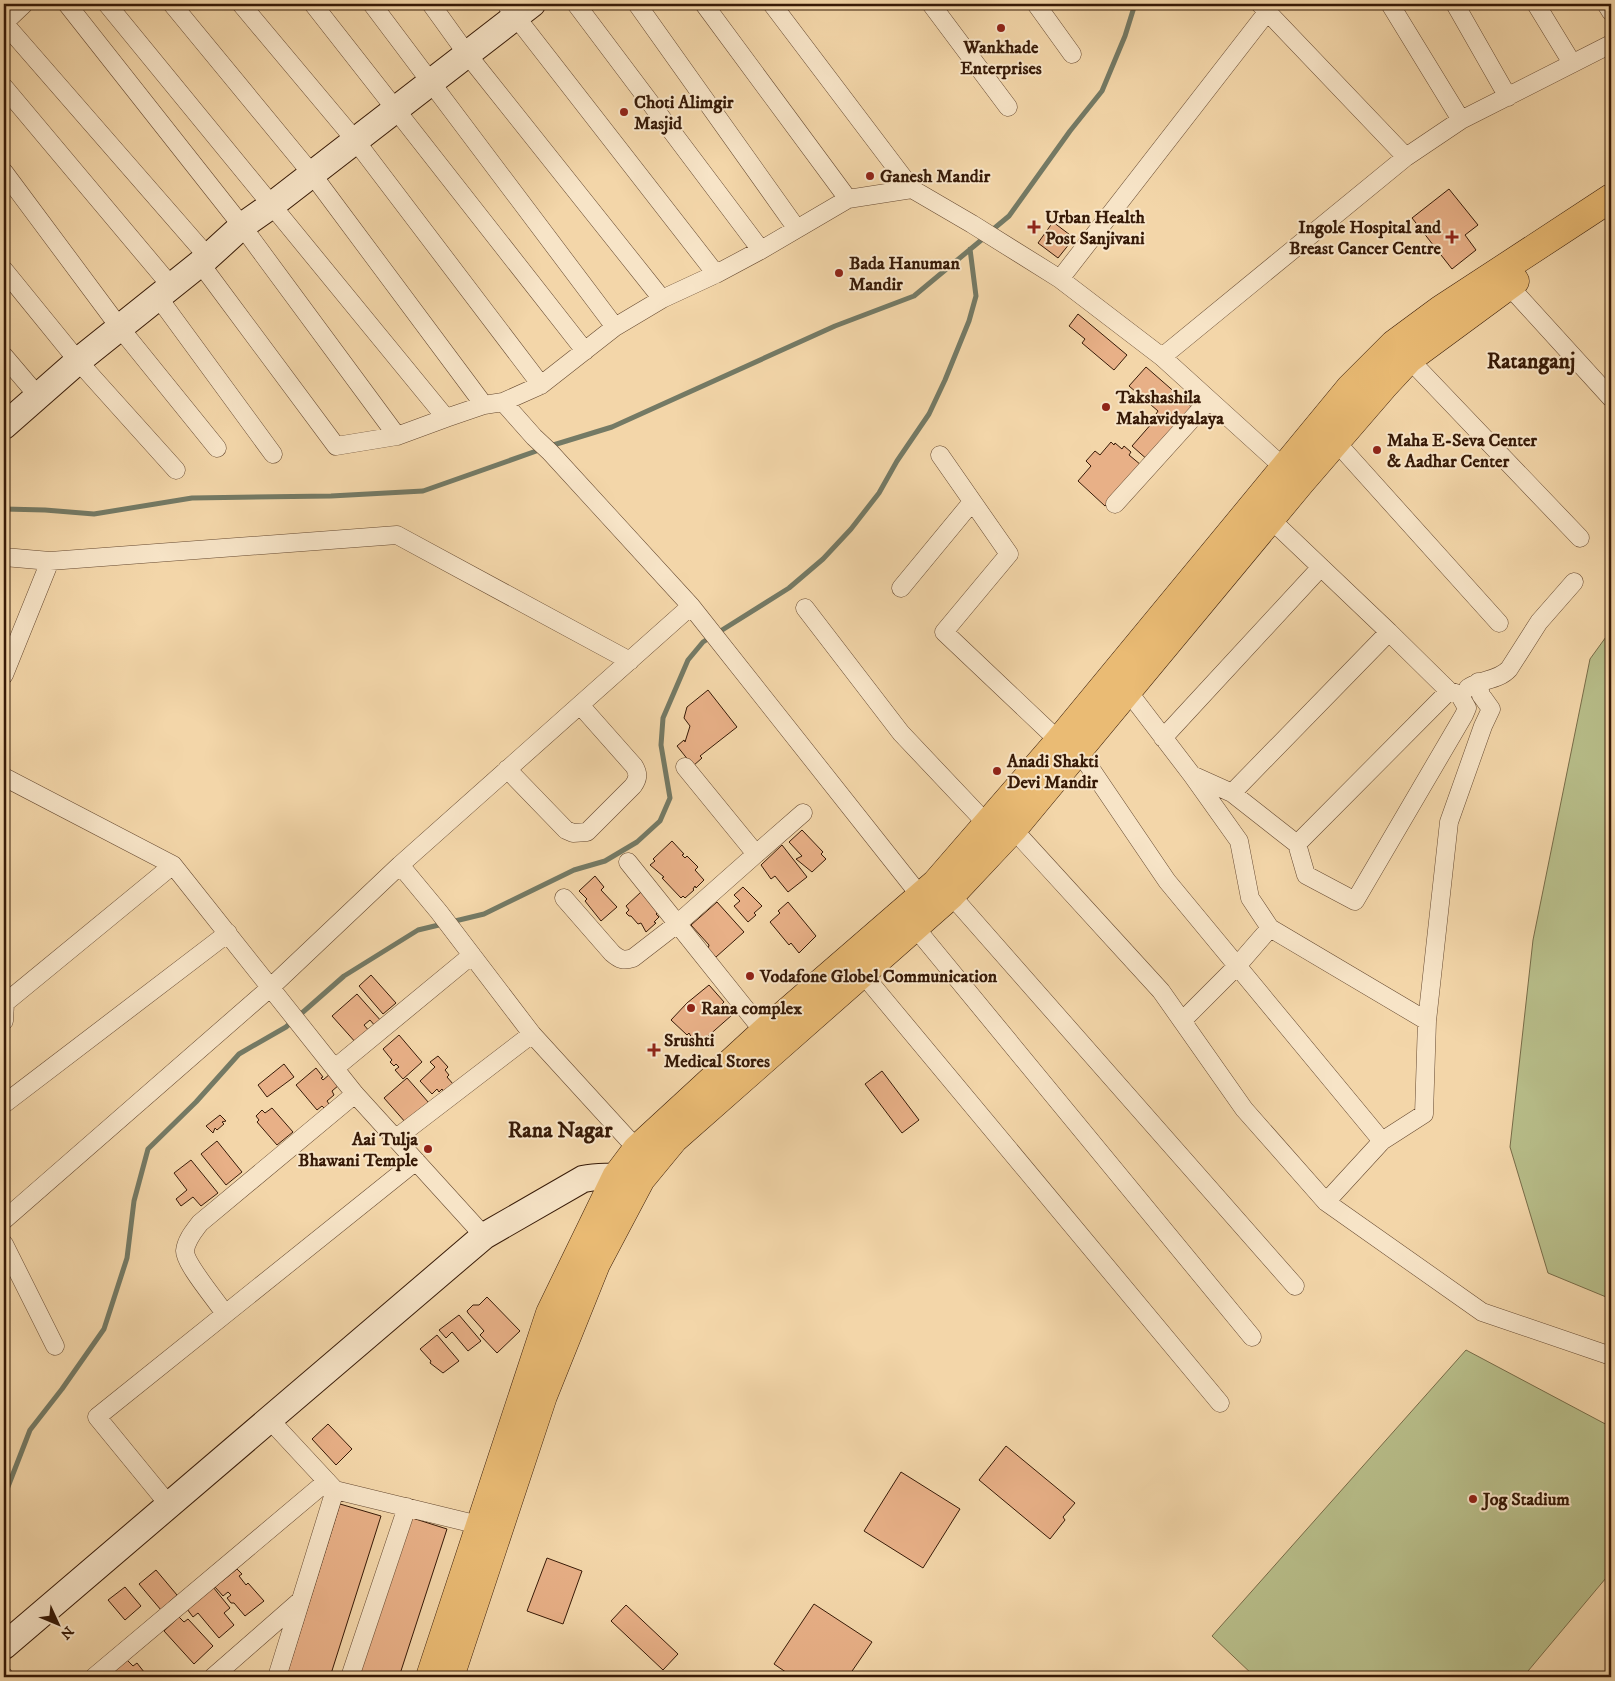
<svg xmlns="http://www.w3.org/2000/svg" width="1615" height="1681" font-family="'IM FELL DW Pica',serif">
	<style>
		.green { fill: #b8be8a; stroke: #786c48 }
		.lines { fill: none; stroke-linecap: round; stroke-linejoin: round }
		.stream { stroke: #747a65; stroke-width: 5 }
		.building { fill: #e8b087; stroke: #371a07 }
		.street-casing { stroke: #664930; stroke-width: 19 }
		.secondary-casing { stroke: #371a07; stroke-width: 28 }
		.primary-casing { stroke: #371a07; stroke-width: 29 }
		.street { stroke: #f7e4c7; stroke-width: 18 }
		.secondary { stroke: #f7e4c7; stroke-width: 26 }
		.primary { stroke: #eabb74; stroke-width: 28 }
		.poi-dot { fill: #8f2418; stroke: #f7e4c7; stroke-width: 2 }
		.labels { text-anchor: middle; stroke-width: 4; stroke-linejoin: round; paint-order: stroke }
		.poi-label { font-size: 18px; font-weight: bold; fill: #371a07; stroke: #f7e4c7; text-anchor: start }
		.district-label { font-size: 22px; font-weight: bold; fill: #371a07; stroke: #f7e4c7 }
	</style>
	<rect width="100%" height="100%" fill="#f3d6a9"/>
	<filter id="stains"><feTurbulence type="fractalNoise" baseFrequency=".004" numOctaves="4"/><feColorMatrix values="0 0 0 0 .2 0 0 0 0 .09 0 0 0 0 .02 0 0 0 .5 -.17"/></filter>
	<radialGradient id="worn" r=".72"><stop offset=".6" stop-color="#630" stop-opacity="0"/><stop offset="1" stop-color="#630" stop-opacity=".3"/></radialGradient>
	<!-- green -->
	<path class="green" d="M1611 630V1299L1548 1273 1510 1147 1533 940 1590 659Z
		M1466 1350 1611 1427V1572L1523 1677H1255L1212 1636Z"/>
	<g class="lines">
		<!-- stream -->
		<path class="stream" d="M991 231 1009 216 1070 131 1102 91 1125 36 1135 4
			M550 446 612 427 835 326 914 296 985 237
			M4 509 45 510 94 514 192 498 331 496 423 491 542 449
			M451 922 484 914 574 870 605 861 637 842 660 821 670 798 661 745 663 718 688 660 703 642 789 588 823 559 851 529 879 493 897 461 929 414 945 380 969 321 976 296 970 249
			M4 1497 30 1430 62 1389 104 1329 127 1258 134 1201 148 1149 196 1102 239 1054 286 1027 344 976 418 930 443 924"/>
	</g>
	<!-- building -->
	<path class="building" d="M1449 189 1478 225 1465 235 1476 250 1452 269 1412 218Z
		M1053 222 1074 238 1058 258 1038 243Z
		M1078 314 1127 355 1114 370 1082 343 1085 339 1069 326Z
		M1146 367 1194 409 1149 461 1132 446 1153 422 1150 420 1154 416 1157 419 1159 416 1156 414 1158 411 1129 386Z
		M1111 442 1114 445 1115 443 1122 449 1124 446 1131 452 1129 455 1141 465 1105 506 1078 481 1091 466 1086 461 1095 451 1100 455Z
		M708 690 737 727 700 756 702 758 693 766 677 746 684 740 685 742 690 726 684 718 687 707Z
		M802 830 823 852 821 854 826 859 812 872 796 859 802 856 789 842Z
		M672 841 684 854 682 855 685 858 687 856 698 867 695 870 704 880 696 888 695 886 693 889 694 890 685 898 683 896 681 898 662 878 664 877 650 865 655 861 653 859Z
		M782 845 807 877 788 892 775 876 771 879 761 865Z
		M595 876 604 887 601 890 617 907 601 921 585 901 587 899 579 891Z
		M743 887 762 906 754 913 756 915 748 922 734 906 740 901 734 895Z
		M641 892 658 912 656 914 659 917 654 922 656 923 646 932 641 923 638 924 631 916H629L626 913 629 910 626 906Z
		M717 902 744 932 716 957 708 949 709 945 691 925Z
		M788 902 816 936 799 953 791 943 789 945 770 922 780 913 778 911Z
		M371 975 396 1003 383 1014 359 986Z
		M709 985 724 1002 722 1004 724 1005 725 1004 732 1011V1015L698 1045 692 1038 689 1033 687 1035 671 1020 687 1003Z
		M357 994 382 1022 376 1027 370 1020 364 1025 370 1032 357 1044 332 1016Z
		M399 1035 422 1062 403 1079 395 1070 399 1067 396 1064 394 1066 390 1062 392 1060 383 1049Z
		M438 1056 448 1067 445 1070 449 1075 447 1077 453 1084 444 1092 442 1089 439 1092 437 1089 432 1094 420 1081 435 1067 430 1062Z
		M284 1064 294 1077 267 1097 258 1085Z
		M316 1068 323 1077 321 1078 323 1080 330 1074 339 1085 332 1091 334 1095 327 1101 331 1107 327 1111 322 1106 317 1110 296 1085Z
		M882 1071 919 1120 902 1133 865 1084Z
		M407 1078 429 1103 406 1123 384 1098Z
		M272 1108 293 1132 277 1145 257 1122 259 1120 256 1116 262 1110 265 1113Z
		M220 1115 226 1121 222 1122 224 1124 217 1130 215 1128 213 1133 206 1126Z
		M217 1141 242 1172 226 1185 201 1154Z
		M191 1160 218 1193 201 1206 193 1197 181 1206 176 1199 187 1190 174 1173Z
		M487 1297 520 1331 497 1353 480 1335 484 1331 468 1313 467 1311 473 1305H479Z
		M459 1315 481 1341 468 1351 452 1332 446 1338 439 1330Z
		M437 1335 459 1361 443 1373 430 1363 431 1361 420 1349Z
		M328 1424 352 1449 336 1465 312 1439Z
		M1006 1446 1075 1503 1063 1517 1065 1520 1050 1539 979 1480Z
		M901 1472 960 1509 923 1568 864 1531Z
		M340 1504 381 1516 330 1677H286Z
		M406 1516 447 1529 399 1677H354Z
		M547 1558 582 1571 563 1624 527 1611Z
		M237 1569 242 1574 239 1576 246 1585 248 1583 264 1601 245 1616 234 1603H231L227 1598 231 1595 228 1592 223 1596 215 1587Z
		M156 1570 177 1595 161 1610 139 1584Z
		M125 1587 141 1606 125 1620 108 1600Z
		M213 1587 230 1608 224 1613 234 1625 219 1638 198 1613 193 1617 187 1609Z
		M814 1604 872 1642 848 1677H793L774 1664Z
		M626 1605 678 1654 663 1670 611 1621Z
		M179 1617 184 1622 188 1619 213 1646 194 1664 164 1631Z
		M126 1659 133 1666 137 1663 148 1677H111L108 1673Z"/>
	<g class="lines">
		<!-- street casing -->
		<g class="street-casing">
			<path id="street" d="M67 4 242 226 397 436
				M107 4 446 418
				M172 4 312 174 484 405
				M241 4 355 140 541 385
				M313 4 585 351
				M372 4 615 327
				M431 4 467 54 662 299
				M506 4 716 274
				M576 4 761 250
				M637 4 797 229
				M704 4 848 199
				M772 4 912 189 972 224 1060 279 1162 357 1291 474
				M931 4 1008 107
				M1036 4 1072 54
				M1260 4 1406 157
				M1390 4 1461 120
				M1455 4 1508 97
				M1536 4 1572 63
				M1606 4 1611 12
				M4 23 208 257
				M4 23 24 4
				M4 87 171 286
				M4 172 120 328 217 448
				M200 263 336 446 397 436 446 418 484 405 503 402 541 385 615 327 662 299 716 274 761 250 848 199 912 189
				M4 270 78 361 176 470
				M1060 279 1268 11
				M1509 286 1611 398
				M158 297 273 454
				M4 356 38 396
				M1162 357 1406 157 1461 120 1611 44
				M1409 359 1580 538
				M503 402 534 437 550 452 691 606 926 903
				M1329 434 1499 623
				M940 455 1009 554 944 632 1059 741
				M1115 504 1209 400
				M4 557 50 561 397 535 630 661
				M901 588 972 502
				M805 608 901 733 987 824
				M4 675 50 561
				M1468 688C1481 679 1498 681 1509 669L1539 622 1574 582
				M1127 690 1192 775 1239 841 1250 898 1270 928 1427 1021
				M1163 738 1321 567
				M1078 750 1167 881 1382 1141 1424 1114 1427 1021 1449 822 1483 726 1491 709 1481 695 1478 682
				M507 769 566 830 573 833 587 832 633 786C638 779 639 774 634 766L580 705
				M1192 775 1232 793 1297 844 1449 691
				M4 777 173 865 355 1094 484 1236
				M1232 793 1389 632 1263 512
				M1013 829 1161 991 1244 1109 1326 1202 1482 1312 1611 1356
				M1297 844 1306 875 1355 901 1464 715 1467 708 1459 694 1449 691 1389 632
				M756 854 803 813
				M628 862 764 1032
				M400 865 439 912 532 1034 637 1149
				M951 895 1295 1286
				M564 898 612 953C620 960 624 961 633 958L677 924 756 854 685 767
				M909 920 1252 1337
				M862 973 1220 1403
				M4 994 5 1003 4 1021
				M5 1003 173 865
				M1182 1021 1237 966 1270 928
				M335 1068 472 955
				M4 1104 228 933
				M395 1139 532 1034
				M1326 1202 1382 1141
				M4 1220 271 987 400 865 691 606
				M4 1244 55 1346
				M225 1314C217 1301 185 1264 185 1251 186 1240 194 1231 200 1223L355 1094
				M269 1419 335 1490 277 1677
				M335 1490 479 1525
				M169 1505 97 1417 416 1161
				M4 1676V1677
				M94 1677 327 1481
				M213 1677 301 1600
				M350 1677 407 1507"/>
		</g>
		<!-- secondary casing -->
		<g class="secondary-casing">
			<path id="secondary" d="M4 426 78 361 208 257 242 226 272 205 532 4
				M4 1646 484 1236 583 1179C600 1175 618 1177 635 1179"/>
		</g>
		<!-- primary casing -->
		<g class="primary-casing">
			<path id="primary" d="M430 1677 550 1313 616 1177 637 1149 764 1032 936 883 1059 741 1350 388 1394 344 1440 310 1611 198
				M450 1677 543 1396 596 1264 641 1179 674 1139 951 895 1013 829 1301 482 1383 387 1409 359 1515 281"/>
		</g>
		<!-- street -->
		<use href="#street" class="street"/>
		<!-- secondary -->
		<use href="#secondary" class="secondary"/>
		<!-- primary -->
		<use href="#primary" class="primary"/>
	</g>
	<!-- markers -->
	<g class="poi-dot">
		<circle cx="1001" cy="28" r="5"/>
		<circle cx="624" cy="112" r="5"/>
		<circle cx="870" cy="176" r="5"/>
		<path d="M1031.5 219.5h5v5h5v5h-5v5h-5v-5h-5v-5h5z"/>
		<path d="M1449.5 229.5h5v5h5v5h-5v5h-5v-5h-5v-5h5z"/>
		<circle cx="839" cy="273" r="5"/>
		<circle cx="1106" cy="407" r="5"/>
		<circle cx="1377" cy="450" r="5"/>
		<circle cx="997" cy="771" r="5"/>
		<circle cx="750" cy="976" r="5"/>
		<circle cx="691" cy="1008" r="5"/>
		<path d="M651.5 1042.5h5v5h5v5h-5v5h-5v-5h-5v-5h5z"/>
		<circle cx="428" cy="1149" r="5"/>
		<circle cx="1473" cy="1499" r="5"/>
	</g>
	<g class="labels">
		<!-- poi labels -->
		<g class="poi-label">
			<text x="1001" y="53" text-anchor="middle">Wankhade<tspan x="1001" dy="21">Enterprises</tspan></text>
			<text x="634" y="108">Choti Alimgir<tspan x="634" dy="21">Masjid</tspan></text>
			<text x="880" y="182">Ganesh Mandir</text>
			<text x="1045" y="223">Urban Health<tspan x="1045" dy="21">Post Sanjivani</tspan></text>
			<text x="1441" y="233" text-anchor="end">Ingole Hospital and<tspan x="1441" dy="21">Breast Cancer Centre</tspan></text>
			<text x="849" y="269">Bada Hanuman<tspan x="849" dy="21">Mandir</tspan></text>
			<text x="1116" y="403">Takshashila<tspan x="1116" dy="21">Mahavidyalaya</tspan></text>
			<text x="1387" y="446">Maha E-Seva Center<tspan x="1387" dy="21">&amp; Aadhar Center</tspan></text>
			<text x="1007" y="767">Anadi Shakti<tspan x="1007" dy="21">Devi Mandir</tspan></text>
			<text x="760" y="982">Vodafone Globel Communication</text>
			<text x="701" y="1014">Rana complex</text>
			<text x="664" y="1046">Srushti<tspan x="664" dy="21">Medical Stores</tspan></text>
			<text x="418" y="1145" text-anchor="end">Aai Tulja<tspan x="418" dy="21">Bhawani Temple</tspan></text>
			<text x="1483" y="1505">Jog Stadium</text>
		</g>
		<!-- district labels -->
		<g class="district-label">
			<text x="1531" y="368">Ratanganj</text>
			<text x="560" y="1137">Rana Nagar</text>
		</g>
	</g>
	<!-- margin -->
	<rect width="1615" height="1681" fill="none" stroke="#f3d6a9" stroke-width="20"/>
	<rect x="5" y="5" width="1605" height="1671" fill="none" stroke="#371a07" stroke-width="2.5"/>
	<rect x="10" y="10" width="1595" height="1661" fill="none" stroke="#371a07"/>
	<!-- north arrow -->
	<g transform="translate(58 1624) rotate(134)" stroke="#f7e4c7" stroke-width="4" paint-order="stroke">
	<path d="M0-4L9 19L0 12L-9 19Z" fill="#371a07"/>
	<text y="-8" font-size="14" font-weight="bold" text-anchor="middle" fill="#371a07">N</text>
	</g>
	<rect width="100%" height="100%" filter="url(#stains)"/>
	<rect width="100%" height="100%" fill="url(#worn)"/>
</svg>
